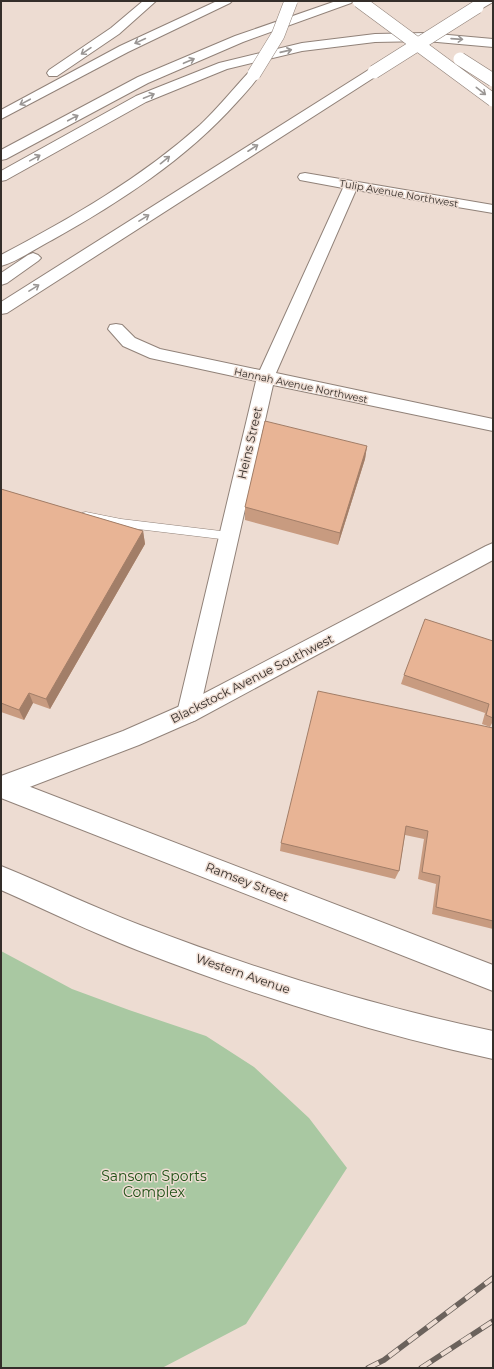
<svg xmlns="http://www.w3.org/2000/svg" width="494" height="1369" font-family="Montserrat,sans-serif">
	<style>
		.green { fill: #a9c8a2 }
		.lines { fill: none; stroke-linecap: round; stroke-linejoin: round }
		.service-casing { stroke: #918279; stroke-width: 1 }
		.minor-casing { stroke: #918279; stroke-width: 2 }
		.tertiary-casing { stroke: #918279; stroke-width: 2 }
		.primary-casing { stroke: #918279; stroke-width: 2 }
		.motorway-casing { stroke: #918279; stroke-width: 2 }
		.service { fill: #fff; fill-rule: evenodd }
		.minor { fill: #fff; fill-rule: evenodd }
		.tertiary { fill: #fff; fill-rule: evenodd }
		.primary { fill: #fff; fill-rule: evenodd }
		.motorway { fill: #fff; fill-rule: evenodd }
		.rail-casing { stroke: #6b625c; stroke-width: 5.5 }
		.rail { stroke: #eddcd2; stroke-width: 4; stroke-dasharray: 12; stroke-linecap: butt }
		.motorway-bridge-casing { stroke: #918279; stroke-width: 14; stroke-linecap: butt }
		.motorway-bridge { stroke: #fff; stroke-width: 13 }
		.wall { fill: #c89b80 }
		.shaded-wall { fill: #a27e68 }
		.building { fill: #e8b495; stroke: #a27e68 }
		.oneway { stroke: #9a9694 }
		.labels { text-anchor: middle; stroke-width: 3; stroke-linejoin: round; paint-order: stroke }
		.far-street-label { font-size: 10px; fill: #342e2a; stroke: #eddcd2 }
		.street-label { font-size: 12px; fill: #342e2a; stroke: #eddcd2 }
		.near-park-label { font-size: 14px; fill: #1f5015; stroke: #eddcd2 }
	</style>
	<rect width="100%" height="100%" fill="#eddcd2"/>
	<!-- green -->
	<path class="green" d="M1 951 72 989 129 1010 206 1036 254 1067 309 1118 347 1168 246 1324 162 1368H1Z"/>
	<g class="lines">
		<!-- service casing -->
		<g class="service-casing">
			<path id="service" d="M86 512 121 519 229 532 233 533 235 536 233 539 229 540 121 527 82 519 80 516 82 513Z"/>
		</g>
		<!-- minor casing -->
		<g class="minor-casing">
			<path id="minor" d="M305 173 493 205V213L356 190 276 373 493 419V431L273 385 199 713 196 720 188 723 180 720 177 713 256 381 150 358 123 346 108 329 110 325 116 324 122 325 135 338 160 349 260 370 343 188 300 180 298 177 300 174Z
				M2 776 493 965V991L1 798Z"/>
		</g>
		<!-- tertiary casing -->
		<g class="tertiary-casing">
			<path id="tertiary" d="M493 543V560L196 720 139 745 1 798V776L123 731 180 706 486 546Z"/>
		</g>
		<!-- primary casing -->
		<g class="primary-casing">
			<path id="primary" d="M1 866C48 885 93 907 140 925 255 969 373 1006 493 1031V1059C372 1033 253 995 137 950 91 932 46 910 1 890Z"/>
		</g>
		<!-- motorway casing -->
		<g class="motorway-casing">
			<path id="motorway" d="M143 1H156L119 34 57 76H49L47 73 49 70 111 28Z
				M217 1H232L230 3 128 52 1 119V110L120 46Z
				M336 1H353L351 3 243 42 148 83 6 159 1 160V150L138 77 235 36Z
				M479 1H493V2L481 9H473L471 7Z
				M426 33 493 39V47L426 41 375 42 302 51 227 69 146 102 6 180 1 181V171L136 96 219 63 302 43 375 34Z
				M374 68 378 69 380 72 378 75 7 313 1 314V302L370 69Z
				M254 70 258 71 260 74C254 84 245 93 237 102 186 159 119 203 52 240 36 248 19 261 1 266V255C71 218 141 178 200 125 218 108 233 89 250 71Z
				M33 253 38 255 41 258 38 261 7 283 1 285V273L28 255Z"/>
		</g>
		<!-- service -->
		<use href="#service" class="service"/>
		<!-- minor -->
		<use href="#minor" class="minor"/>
		<!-- tertiary -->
		<use href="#tertiary" class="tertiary"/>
		<!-- primary -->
		<use href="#primary" class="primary"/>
		<!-- motorway -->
		<use href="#motorway" class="motorway"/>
		<!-- rail casing -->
		<g class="rail-casing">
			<path id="rail" d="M368 1368 384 1360 493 1278
				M421 1368 493 1321"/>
		</g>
		<!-- rail -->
		<use href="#rail" class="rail"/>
		<!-- motorway-bridge casing -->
		<g class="motorway-bridge-casing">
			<path id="motorway-bridge" d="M359 1 493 100
				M460 59 493 80
				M374 72 477 7
				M254 74 278 35 291 1"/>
		</g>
		<!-- motorway-bridge -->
		<use href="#motorway-bridge" class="motorway-bridge"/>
	</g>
	<!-- wall -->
	<path class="wall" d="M367 446 365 459 338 545 245 520V507Z
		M1 489 143 531 145 544 50 709 33 703 24 720 1 712Z
		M493 641V721L490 727 482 724 485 713 401 684 404 675Z
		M493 728V929L432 914 436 884 418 879 424 839 405 835 399 871 395 879 280 851 281 843Z"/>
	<!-- shaded-wall -->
	<path class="shaded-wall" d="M367 446 365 459 338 545 340 533Z
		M143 531 145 544 50 709 46 699Z
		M29 693 33 703 24 720 19 710Z"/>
	<!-- building -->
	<path class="building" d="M265 421 367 446 340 533 245 507Z
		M1 489 143 531 46 699 29 693 19 710 1 703Z
		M425 619 493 641V718L486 715 489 704 404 675Z
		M318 691 493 728V921L436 907 440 876 422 872 428 831 406 826 399 871 281 843Z"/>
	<!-- one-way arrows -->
	<defs><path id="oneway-shaft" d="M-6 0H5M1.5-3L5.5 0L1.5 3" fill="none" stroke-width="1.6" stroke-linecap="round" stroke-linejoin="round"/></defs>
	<g class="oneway">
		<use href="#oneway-shaft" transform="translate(457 39) rotate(4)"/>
		<use href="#oneway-shaft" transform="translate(140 41) rotate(155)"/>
		<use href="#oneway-shaft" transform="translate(86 51) rotate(146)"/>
		<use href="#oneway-shaft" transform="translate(286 51) rotate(-13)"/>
		<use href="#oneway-shaft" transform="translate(189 61) rotate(-23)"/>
		<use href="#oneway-shaft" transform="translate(481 91) rotate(38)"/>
		<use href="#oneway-shaft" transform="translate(149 96) rotate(-22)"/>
		<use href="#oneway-shaft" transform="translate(25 102) rotate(152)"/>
		<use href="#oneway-shaft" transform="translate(73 118) rotate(-28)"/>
		<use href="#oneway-shaft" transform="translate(253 148) rotate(-33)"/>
		<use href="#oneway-shaft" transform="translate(35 158) rotate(-29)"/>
		<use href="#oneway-shaft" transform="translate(165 160) rotate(-39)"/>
		<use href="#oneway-shaft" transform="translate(144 218) rotate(-32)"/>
		<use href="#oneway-shaft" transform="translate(34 288) rotate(-32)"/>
	</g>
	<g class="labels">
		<!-- far-street labels -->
		<g class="far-street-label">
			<text transform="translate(399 193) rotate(10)" y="4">Tulip Avenue Northwest</text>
			<text transform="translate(301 385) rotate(12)" y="4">Hannah Avenue Northwest</text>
		</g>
		<!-- street labels -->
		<g class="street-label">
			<text transform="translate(250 443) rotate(-77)" y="4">Heins Street</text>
			<text transform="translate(252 679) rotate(-27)" y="4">Blackstock Avenue Southwest</text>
			<text transform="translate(247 882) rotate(21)" y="4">Ramsey Street</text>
			<text transform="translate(243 974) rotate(19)" y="4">Western Avenue</text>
		</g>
		<!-- near-park labels -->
		<g class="near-park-label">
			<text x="154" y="1181">Sansom Sports<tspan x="154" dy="16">Complex</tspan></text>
		</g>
	</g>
	<!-- border -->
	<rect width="494" height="1369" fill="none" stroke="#342e2a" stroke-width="4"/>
</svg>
